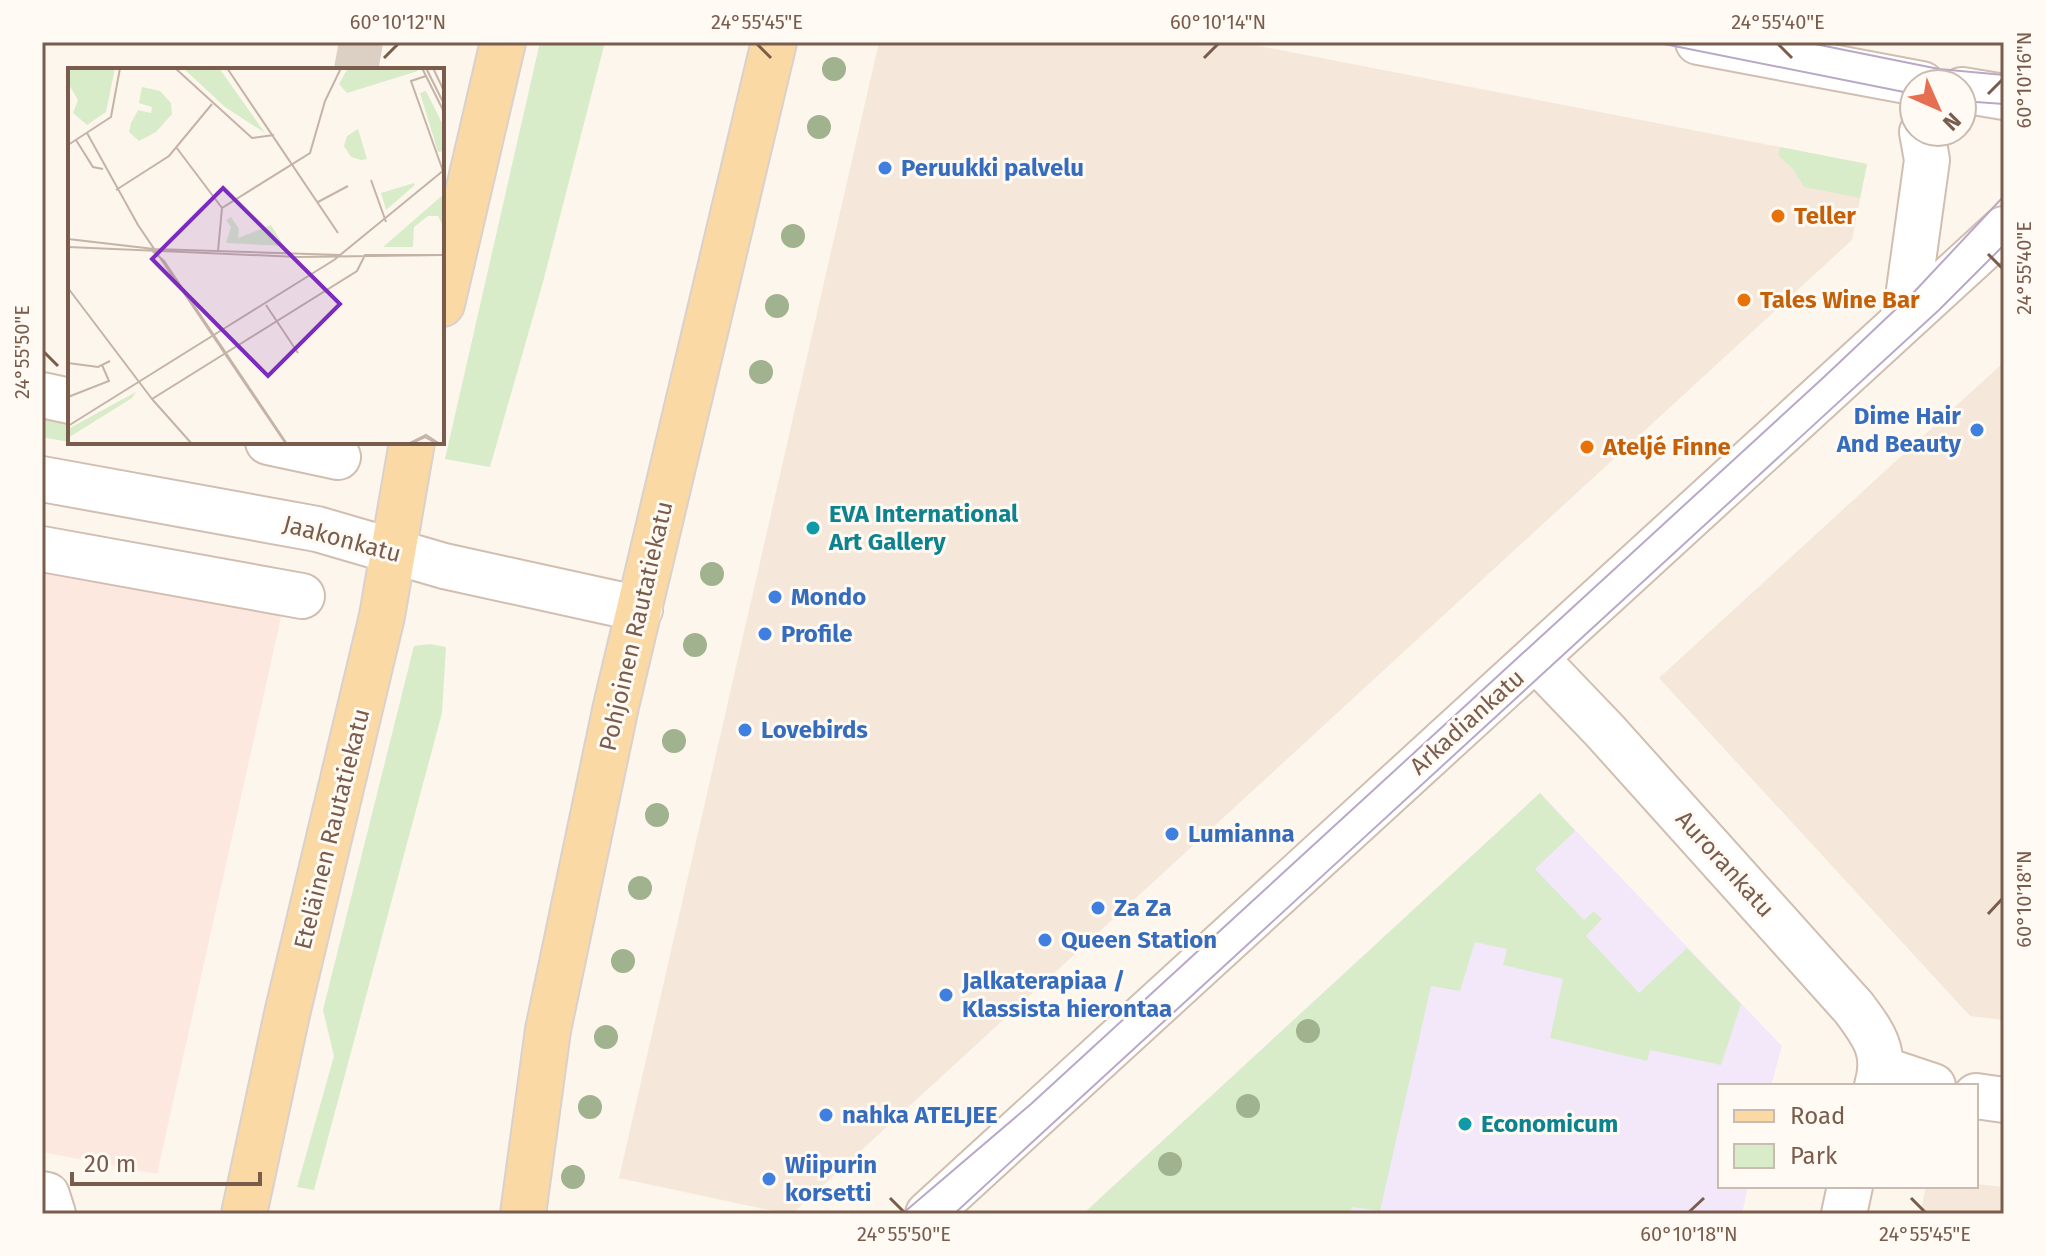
<svg xmlns="http://www.w3.org/2000/svg" width="2046" height="1256" font-family="'Fira Sans',sans-serif">
	<style>
		.residential { fill: #f5e8da }
		.commercial { fill: #fde8e0 }
		.education { fill: #f3e8fa }
		.green { fill: #d8ecc9 }
		.lines { fill: none; stroke-linecap: round; stroke-linejoin: round }
		.minor-tunnel { stroke: #dcd0c4; stroke-width: 44; stroke-dasharray: 44 22; stroke-linecap: butt }
		.minor-casing { stroke: #d1beb0; stroke-width: 48 }
		.major-casing { stroke: #dad1cd; stroke-width: 48 }
		.minor { stroke: #fff; stroke-width: 44 }
		.major { stroke: #fbd9a5; stroke-width: 44 }
		.tram { stroke: #b9a8c9; stroke-width: 2 }
		.tree { fill: #a0b28e }
		.ticks { fill: none; stroke: #7a5c4d; stroke-width: 3 }
		.shop-dot { fill: #3f7fe0; stroke: #fffaf3; stroke-width: 3 }
		.food-dot { fill: #e8710a; stroke: #fffaf3; stroke-width: 3 }
		.culture-dot { fill: #0f9aa8; stroke: #fffaf3; stroke-width: 3 }
		.labels { text-anchor: middle; stroke-width: 6; stroke-linejoin: round; paint-order: stroke }
		.shop-label { font-size: 24px; font-weight: bold; fill: #366cbe; stroke: #fffaf3; text-anchor: start }
		.food-label { font-size: 24px; font-weight: bold; fill: #c56008; stroke: #fffaf3; text-anchor: start }
		.culture-label { font-size: 24px; font-weight: bold; fill: #0d838f; stroke: #fffaf3; text-anchor: start }
		.street-label { font-size: 24px; fill: #7a5c4d; stroke: #fffaf3 }
		.inset-road { fill: none; stroke: #c5b3a7; stroke-width: 2 }
		.view { fill: #7b2cbf; fill-opacity: 0.15; stroke: #7b2cbf; stroke-width: 4 }
		.inset-edge { fill: none; stroke: #7a5c4d; stroke-width: 4 }
		.neatline { fill: none; stroke: #7a5c4d; stroke-width: 3 }
		.ticks-label { font-size: 20px; text-anchor: middle; fill: #7a5c4d }
	</style>
	<rect width="100%" height="100%" fill="#fdf6ec"/>
	<!-- residential -->
	<path class="residential" d="M879 42H1239L1867 164 1852 240 792 1214H788L619 1178Z
		M2004 362V1020L1970 1016 1659 678Z
		M1976 1184 2004 1187V1214H1920L1926 1186H1976Z"/>
	<!-- commercial -->
	<path class="commercial" d="M42 568 282 613 157 1174 42 1152Z"/>
	<!-- education -->
	<path class="education" d="M1540 793 1782 1046 1771 1086H1720V1186H1748L1742 1214H1083Z"/>
	<!-- green -->
	<path class="green" d="M540 42H605L543 282 490 467 445 459Z
		M1780 147 1867 164 1860 198 1804 187 1793 169 1778 155Z
		M42 403 70 408V442L74 443 42 437Z
		M430 644 446 647 442 713 314 1190 297 1187 334 1056 323 1010 414 646Z
		M1540 793 1575 831 1535 869 1584 920 1594 911 1602 919 1586 936 1639 993 1687 948 1741 1004 1721 1065 1650 1050 1647 1061 1550 1038 1563 979 1503 965 1507 949 1475 942 1460 991 1431 986 1380 1211 1352 1207 1350 1214H1083Z"/>
	<g class="lines">
		<!-- minor-tunnel -->
		<path class="minor-tunnel" d="M356 70 361 42"/>
		<!-- minor casing -->
		<g class="minor-casing">
			<path id="minor" d="M1698 42 1922 84
				M1962 90 2004 97
				M1905 319 1927 160 1922 132
				M42 395 70 401
				M268 442 338 457
				M42 479 317 529 444 566 640 609
				M42 549 302 596
				M1536 659 1605 731 1854 1008C1874 1035 1887 1052 1877 1086
				M1882 1069 1933 1086
				M1976 1096 2004 1100
				M42 1194 47 1195 53 1214
				M928 1214 2004 229
				M1844 1214 1850 1186"/>
		</g>
		<!-- major casing -->
		<g class="major-casing">
			<path id="major" d="M442 304 503 42
				M244 1214 287 1014 382 616 412 442
				M523 1214 548 1030 616 706 774 42"/>
		</g>
		<!-- minor -->
		<use href="#minor" class="minor"/>
		<!-- major -->
		<use href="#major" class="major"/>
		<!-- tram -->
		<path class="tram" d="M1654 42 1914 94
			M1805 42 1939 69 2004 75
			M1962 101 2004 104
			M902 1214 1031 1104 1824 377 1915 291 2004 196
			M954 1214 1939 310 2004 245"/>
	</g>
	<!-- trees -->
	<g class="tree">
		<circle cx="834" cy="69" r="12"/>
		<circle cx="819" cy="127" r="12"/>
		<circle cx="793" cy="236" r="12"/>
		<circle cx="777" cy="306" r="12"/>
		<circle cx="761" cy="372" r="12"/>
		<circle cx="712" cy="574" r="12"/>
		<circle cx="695" cy="645" r="12"/>
		<circle cx="674" cy="741" r="12"/>
		<circle cx="657" cy="815" r="12"/>
		<circle cx="640" cy="888" r="12"/>
		<circle cx="623" cy="961" r="12"/>
		<circle cx="1308" cy="1031" r="12"/>
		<circle cx="606" cy="1037" r="12"/>
		<circle cx="1248" cy="1106" r="12"/>
		<circle cx="590" cy="1107" r="12"/>
		<circle cx="1170" cy="1164" r="12"/>
		<circle cx="573" cy="1177" r="12"/>
	</g>
	<!-- ticks -->
	<path class="ticks" d="M757 44 771 58M1778 44 1792 58M384 58 398 44M1204 58 1218 44M1988 94 2002 80M1988 254 2002 268M44 352 58 366M1988 914 2002 899M890 1198 904 1212M1911 1198 1925 1212M1689 1212 1704 1198"/>
	<!-- markers -->
	<g class="shop-dot">
		<circle cx="885" cy="168" r="8"/>
		<circle cx="1977" cy="430" r="8"/>
		<circle cx="775" cy="597" r="8"/>
		<circle cx="765" cy="634" r="8"/>
		<circle cx="745" cy="730" r="8"/>
		<circle cx="1172" cy="834" r="8"/>
		<circle cx="1098" cy="908" r="8"/>
		<circle cx="1045" cy="940" r="8"/>
		<circle cx="946" cy="995" r="8"/>
		<circle cx="826" cy="1115" r="8"/>
		<circle cx="769" cy="1179" r="8"/>
	</g>
	<g class="food-dot">
		<circle cx="1778" cy="216" r="8"/>
		<circle cx="1744" cy="300" r="8"/>
		<circle cx="1587" cy="447" r="8"/>
	</g>
	<g class="culture-dot">
		<circle cx="813" cy="528" r="8"/>
		<circle cx="1465" cy="1124" r="8"/>
	</g>
	<g class="labels">
		<!-- shop labels -->
		<g class="shop-label">
			<text x="901" y="176">Peruukki palvelu</text>
			<text x="1961" y="424" text-anchor="end">Dime Hair<tspan x="1961" dy="28">And Beauty</tspan></text>
			<text x="791" y="605">Mondo</text>
			<text x="781" y="642">Profile</text>
			<text x="761" y="738">Lovebirds</text>
			<text x="1188" y="842">Lumianna</text>
			<text x="1114" y="916">Za Za</text>
			<text x="1061" y="948">Queen Station</text>
			<text x="962" y="989">Jalkaterapiaa /<tspan x="962" dy="28">Klassista hierontaa</tspan></text>
			<text x="842" y="1123">nahka ATELJEE</text>
			<text x="785" y="1173">Wiipurin<tspan x="785" dy="28">korsetti</tspan></text>
		</g>
		<!-- food labels -->
		<g class="food-label">
			<text x="1794" y="224">Teller</text>
			<text x="1760" y="308">Tales Wine Bar</text>
			<text x="1603" y="455">Ateljé Finne</text>
		</g>
		<!-- culture labels -->
		<g class="culture-label">
			<text x="829" y="522">EVA International<tspan x="829" dy="28">Art Gallery</tspan></text>
			<text x="1481" y="1132">Economicum</text>
		</g>
		<!-- street labels -->
		<g class="street-label">
			<text transform="translate(342 539) rotate(15)" y="8">Jaakonkatu</text>
			<text transform="translate(636 626) rotate(-77)" y="8">Pohjoinen Rautatiekatu</text>
			<text transform="translate(1467 722) rotate(-42)" y="8">Arkadiankatu</text>
			<text transform="translate(332 829) rotate(-76)" y="8">Eteläinen Rautatiekatu</text>
			<text transform="translate(1725 864) rotate(48)" y="8">Aurorankatu</text>
		</g>
	</g>
	<!-- overview -->
	<g transform="translate(68 68)">
		<rect width="376" height="376" fill="#fdf6ec"/>
		<path d="M0 0H47L38 44 19 57 5 45 10 32 0 15ZM115 0H151L197 65 157 39ZM280 0H349L350 3 279 25 271 16ZM74 19 92 23 103 35 104 46 88 64 71 73 61 64 63 55 70 42 83 45 84 39 71 35ZM358 23 376 59V83L370 84 352 25ZM290 61 299 91 293 92 283 89 276 78 279 68ZM346 115 347 117 318 142 313 125ZM376 126V160L370 148H360L346 159 345 179H315ZM163 149 171 161 170 170 203 157 216 178 158 175 163 159 158 152ZM68 324 64 330 0 370V361Z" fill="#d8ecc9"/>
		<path class="inset-road" d="M107 0 184 70 206 67M159 0 270 165M354 0 376 44M358 0 376 36M365 0 376 23M358 8 343 13 375 103M19 65 70 157 218 376M8 72 25 99 35 101M0 77 43 49 52 0M108 79 154 140M303 112 318 154M48 122 101 88 144 36M250 134 280 118M0 171 86 181 272 187M0 179 231 189 376 187M82 181 96 193 219 376M150 183 154 140 242 85 257 33 273 0M0 220 84 331 289 203 297 187H376M198 237 230 285M0 295 30 299 42 293M0 329 41 313 34 297M84 331 124 376M0 358 266 192 376 102M340 376 358 367 372 376M342 376 357 369 369 376"/>
		<path class="view" d="M155 120 272 236 200 308 84 191Z"/>
		<rect width="376" height="376" class="inset-edge"/>
	</g>
	<!-- border -->
	<rect width="2046" height="1256" fill="none" stroke="#fffaf3" stroke-width="88"/>
	<!-- legend -->
	<rect x="1718" y="1084" width="260" height="104" fill="#fffaf3" stroke="#cabbb1" stroke-width="2"/>
	<rect x="1734" y="1110" width="40" height="12" fill="#fbd9a5" stroke="#cabbb1" stroke-width="2"/>
	<text x="1790" y="1124" font-size="24" fill="#7a5c4d">Road</text>
	<rect x="1734" y="1144" width="40" height="24" fill="#d8ecc9" stroke="#cabbb1" stroke-width="2"/>
	<text x="1790" y="1164" font-size="24" fill="#7a5c4d">Park</text>
	<!-- north arrow -->
	<g transform="translate(1938 108) rotate(135)"><circle r="38" fill="#fffaf3" stroke="#cabbb1" stroke-width="2"/>
	<path d="M0-6L14 30L0 20L-14 30Z" fill="#e76f51"/>
	<text y="-12" font-size="22" font-weight="bold" text-anchor="middle" fill="#7a5c4d">N</text>
	</g>
	<!-- scale -->
	<path d="M72 1172v12h188v-12" fill="none" stroke="#7a5c4d" stroke-width="4"/>
	<text x="84" y="1172" font-size="24" fill="#7a5c4d" stroke="#fffaf3" stroke-width="6" paint-order="stroke">20 m</text>
	<rect x="44" y="44" width="1958" height="1168" class="neatline"/>
	<g class="ticks-label">
		<text x="398" y="29">60°10'12"N</text>
		<text x="757" y="29">24°55'45"E</text>
		<text x="1218" y="29">60°10'14"N</text>
		<text x="1778" y="29">24°55'40"E</text>
		<text transform="translate(2024 80) rotate(-90)" y="7">60°10'16"N</text>
		<text transform="translate(2024 268) rotate(-90)" y="7">24°55'40"E</text>
		<text transform="translate(22 352) rotate(-90)" y="7">24°55'50"E</text>
		<text transform="translate(2024 899) rotate(-90)" y="7">60°10'18"N</text>
		<text x="904" y="1241">24°55'50"E</text>
		<text x="1689" y="1241">60°10'18"N</text>
		<text x="1925" y="1241">24°55'45"E</text>
	</g>
</svg>
